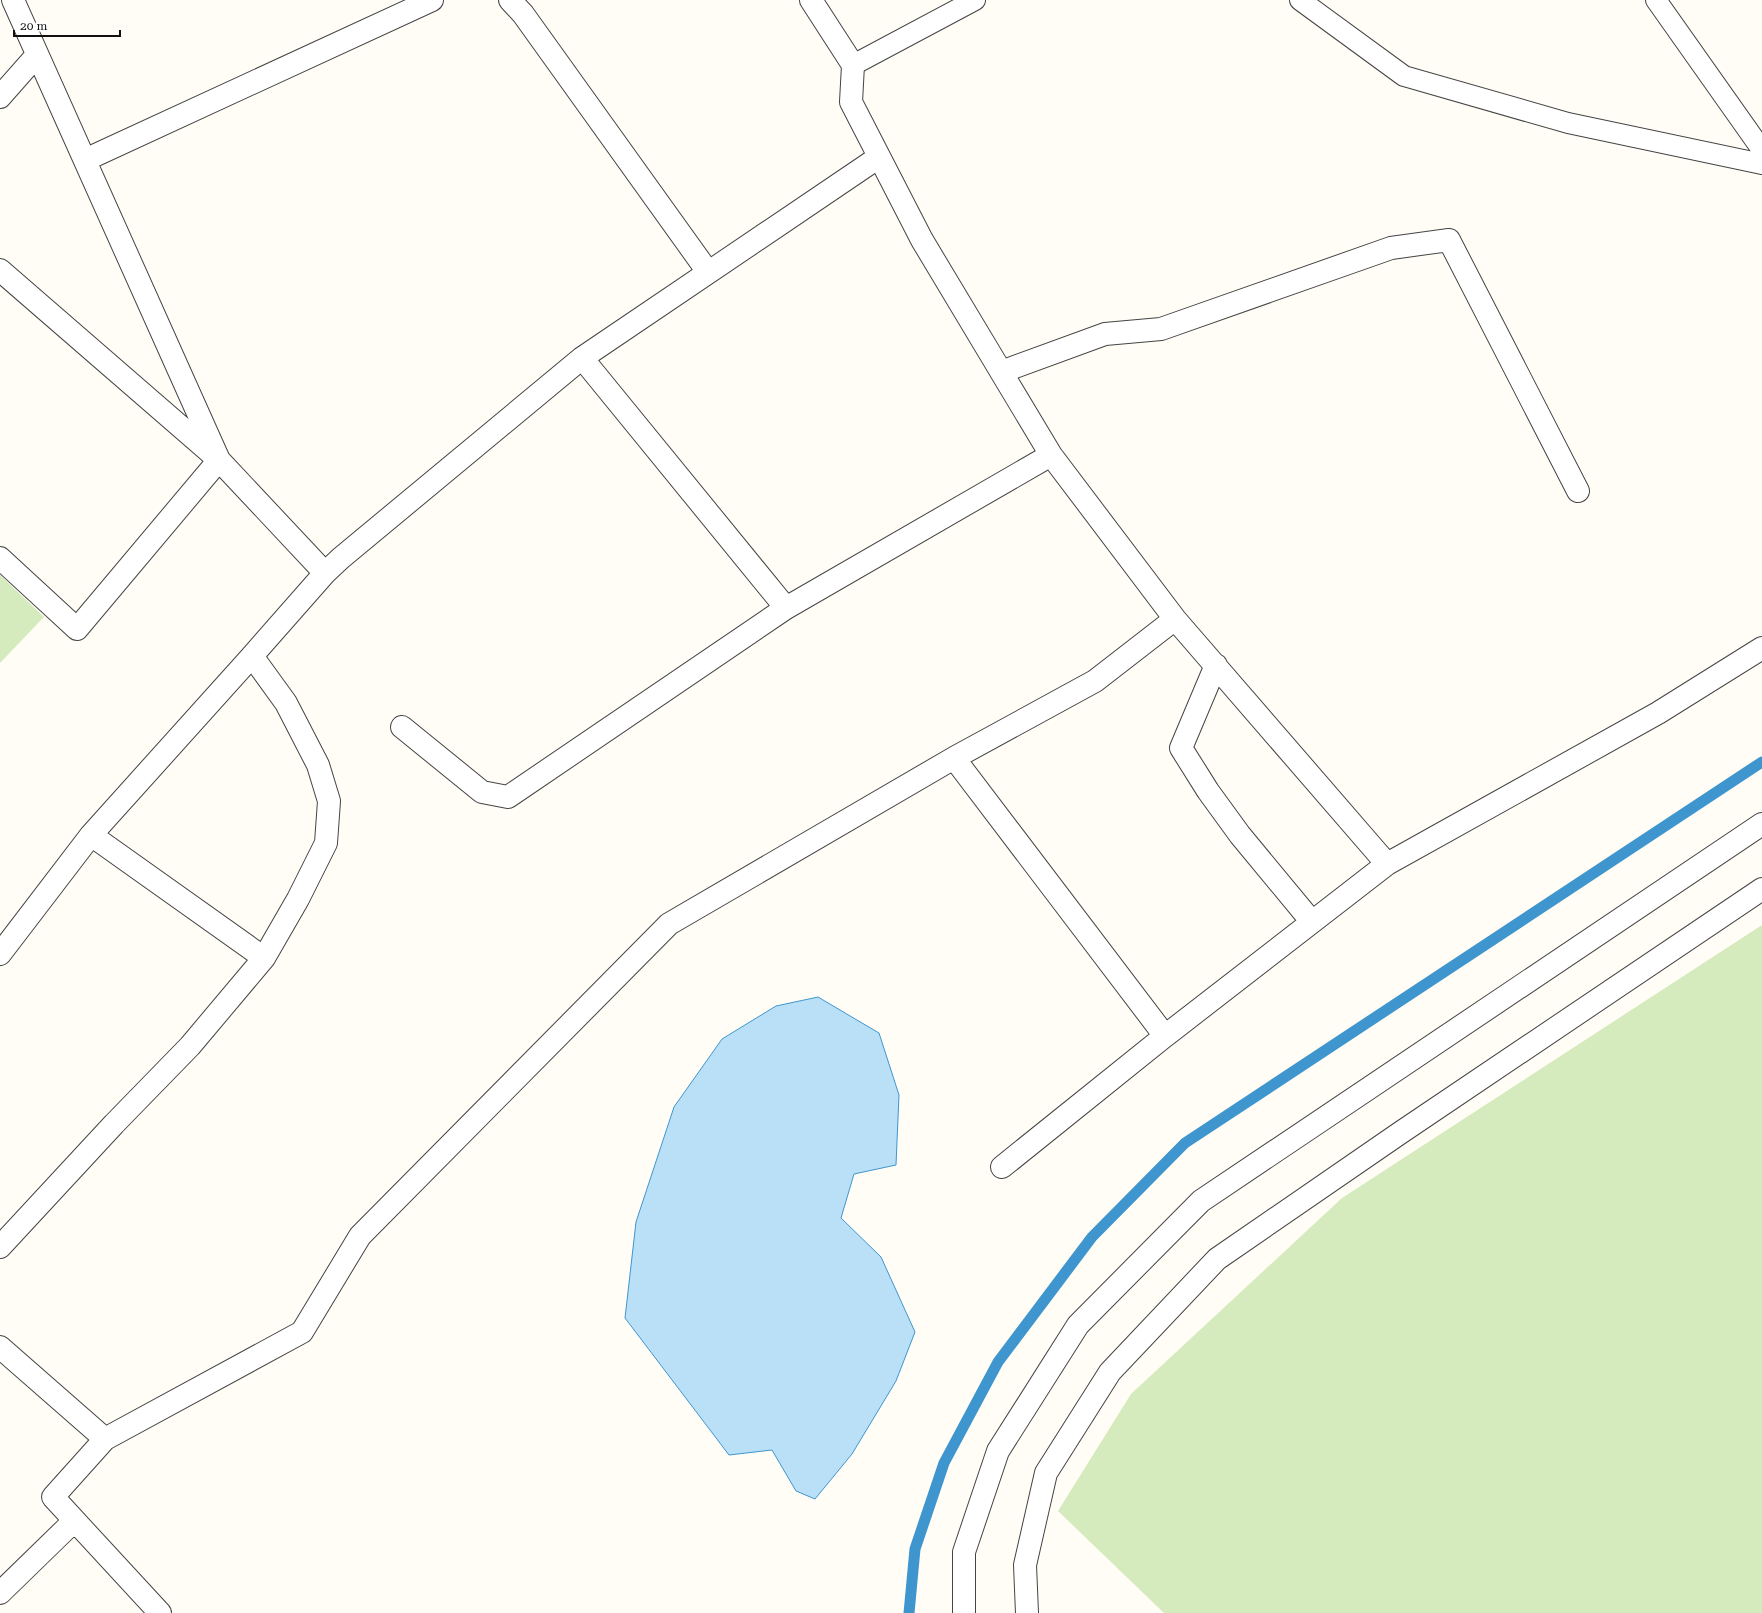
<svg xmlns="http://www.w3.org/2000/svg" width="1762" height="1613" font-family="'Roboto Serif',serif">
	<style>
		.green { fill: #d5ebbd }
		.water { fill: #b9e0f7; stroke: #3f96cf }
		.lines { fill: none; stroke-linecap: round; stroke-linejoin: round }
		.stream { stroke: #3f96cf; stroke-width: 11 }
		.service-casing { stroke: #444; stroke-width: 22 }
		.minor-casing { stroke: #444; stroke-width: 24 }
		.tertiary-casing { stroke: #444; stroke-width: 24 }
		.service { stroke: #fff; stroke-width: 20 }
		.minor { stroke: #fff; stroke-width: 22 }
		.tertiary { stroke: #fff; stroke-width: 22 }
	</style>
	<rect width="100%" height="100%" fill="#fffdf5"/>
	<!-- green -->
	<path class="green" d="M0 575 44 617 0 663Z
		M1762 925V1613H1164L1058 1511 1131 1394 1342 1198Z"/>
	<!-- water -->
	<path class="water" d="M818 997 879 1033 899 1095 896 1165 854 1174 841 1218 881 1257 915 1332 896 1381 852 1454 815 1499 796 1491 772 1450 729 1455 625 1318 636 1222 674 1107 722 1039 776 1006Z"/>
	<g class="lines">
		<!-- stream -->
		<path class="stream" d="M909 1613 915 1549 944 1463 998 1362 1092 1237 1185 1143 1762 762"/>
		<!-- service casing -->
		<g class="service-casing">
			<path id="service" d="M1300 0 1404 76 1568 123 1762 164
				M1656 0 1762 150
				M853 65 975 0"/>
		</g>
		<!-- minor casing -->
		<g class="minor-casing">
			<path id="minor" d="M13 0 219 460
				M510 0 523 14 708 272
				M811 0 853 65 851 102 922 240 1051 455
				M0 97 37 55
				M85 160 432 0
				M0 270 219 460 325 573
				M582 358 786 608
				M1001 372 1105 334 1161 329 1391 248 1449 240 1578 491
				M0 558 77 629 219 460
				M1216 665 1181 748 1208 791 1240 835 1312 922
				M402 727 482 792 508 797 786 608 1051 455 1175 619 1387 864
				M954 758 1165 1036 1002 1167
				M91 835 264 958
				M0 954 91 835 252 656 325 573 341 558 582 358 879 157
				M1165 1036 1387 864 1658 713 1762 648
				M0 1247 114 1124 190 1046 264 958 298 899 326 843 329 801 318 765 286 703 252 656
				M0 1347 105 1439 53 1497 160 1613
				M105 1439 302 1332 360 1236 669 924 954 758 1095 681 1175 619
				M0 1593 74 1521"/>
		</g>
		<!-- tertiary casing -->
		<g class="tertiary-casing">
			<path id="tertiary" d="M964 1613V1552L998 1451 1078 1325 1201 1201 1762 824
				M1027 1613 1025 1565 1046 1473 1110 1372 1217 1259 1400 1133 1762 889"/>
		</g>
		<!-- service -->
		<use href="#service" class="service"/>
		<!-- minor -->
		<use href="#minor" class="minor"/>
		<!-- tertiary -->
		<use href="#tertiary" class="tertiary"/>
	</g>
	<!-- scale -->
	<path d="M14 30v6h106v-6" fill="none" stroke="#111111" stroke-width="2"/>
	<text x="20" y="30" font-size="12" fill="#111111" stroke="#ffffff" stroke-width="3" paint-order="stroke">20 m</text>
</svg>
